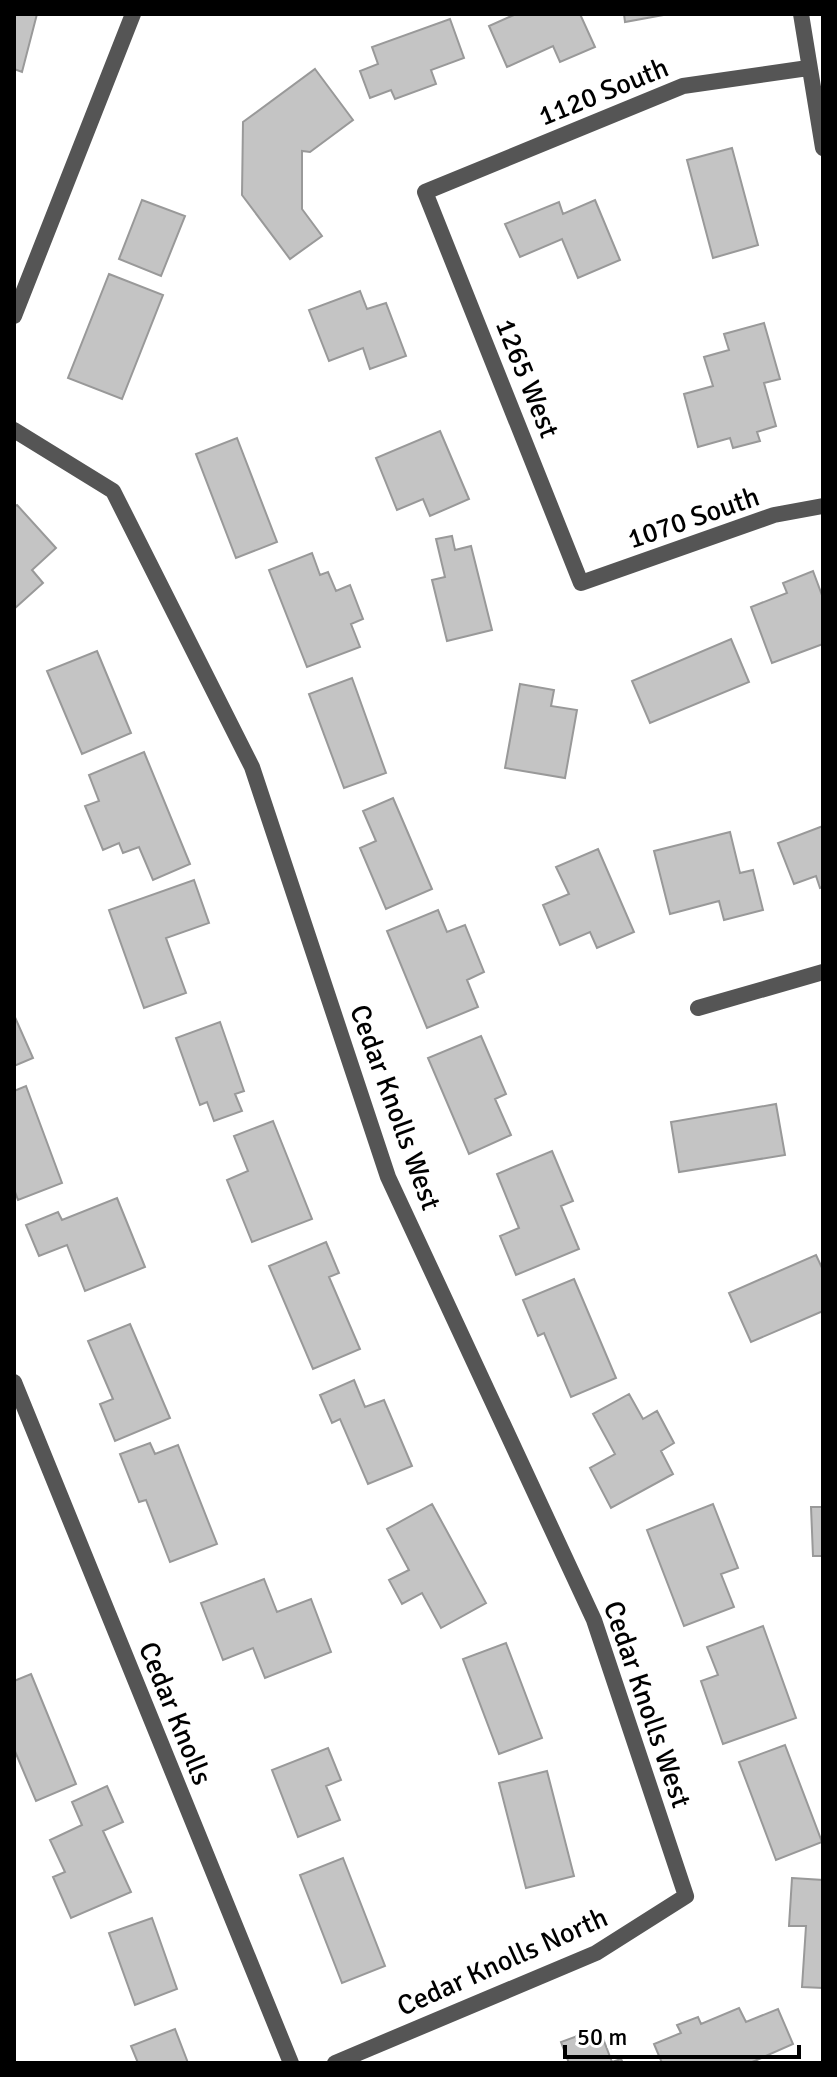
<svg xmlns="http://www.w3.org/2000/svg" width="837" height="2077" font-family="Signika,sans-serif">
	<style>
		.building { fill: #c4c4c4; stroke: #999; stroke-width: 2 }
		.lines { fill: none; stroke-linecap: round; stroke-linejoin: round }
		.minor { stroke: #555; stroke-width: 16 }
		.tertiary { stroke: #555; stroke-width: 16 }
		.labels { text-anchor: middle; stroke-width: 7; stroke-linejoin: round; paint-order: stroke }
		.street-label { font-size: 28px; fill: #000; stroke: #fff }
	</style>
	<rect width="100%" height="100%" fill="#fff"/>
	<!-- building -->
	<path class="building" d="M14 14H37L22 72 14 69Z
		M516 14H580L595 47 560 62 553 46 507 67 489 26Z
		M624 14H669L625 22Z
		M450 19 464 58 431 70 436 84 395 99 391 90 370 98 360 71 378 64 372 47Z
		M315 69 353 120 310 152 302 151V209L322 236 290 259 242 195 243 122Z
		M732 148 758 245 713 258 687 160Z
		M142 200 185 216 161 276 119 259Z
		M595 200 620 260 578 278 562 239 520 257 505 224 559 202 563 214Z
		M109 274 163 295 122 399 68 378Z
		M360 291 367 309 386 303 406 356 370 369 363 348 329 361 309 310Z
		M764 323 780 379 764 383 776 426 757 432 760 441 733 448 730 438 698 447 684 394 713 386 704 357 729 350 724 334Z
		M440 431 469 499 430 516 423 499 397 510 376 458Z
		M237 438 277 542 236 558 196 454Z
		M17 505 56 548 32 570 43 583 14 609V507Z
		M452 536 455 550 471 546 492 630 447 641 432 580 445 577 436 539Z
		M312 553 320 575 328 572 336 591 350 585 363 619 351 624 360 647 307 667 269 570Z
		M813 571 823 598V644L772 663 751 607 787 593 783 583Z
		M731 639 749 682 650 723 632 681Z
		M97 651 131 733 82 754 47 671Z
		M352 678 386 773 344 788 309 694Z
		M520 684 554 690 551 706 577 710 565 778 505 768Z
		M144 752 190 864 153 880 139 847 123 853 119 843 103 850 85 806 99 801 89 775Z
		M393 798 432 889 386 909 360 848 376 841 363 811Z
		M823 826V887L820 888 816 876 794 884 778 843Z
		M730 832 740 873 753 870 763 910 724 920 719 901 670 914 654 851Z
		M598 849 634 932 597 948 590 932 560 945 543 905 569 894 556 867Z
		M194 880 209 923 166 938 186 993 144 1008 109 910Z
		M438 910 447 932 465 925 484 972 467 980 478 1007 427 1028 387 931Z
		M14 1015 33 1058 14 1066Z
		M220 1022 244 1091 235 1094 242 1111 214 1121 207 1102 200 1105 176 1038Z
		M481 1036 506 1094 495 1099 511 1135 469 1154 428 1058Z
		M26 1086 62 1183 18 1200 14 1189V1091Z
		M776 1104 785 1155 679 1172 671 1122Z
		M273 1121 312 1219 252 1242 227 1180 248 1171 234 1136Z
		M552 1151 573 1201 561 1206 579 1249 516 1275 500 1236 519 1228 497 1174Z
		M117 1198 145 1267 85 1291 67 1245 39 1256 26 1225 58 1212 62 1220Z
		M326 1242 339 1273 329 1277 360 1349 313 1369 269 1266Z
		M816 1255 823 1270V1311L751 1342 729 1293Z
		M574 1279 616 1378 571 1397 544 1333 538 1336 523 1300Z
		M130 1324 170 1418 115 1441 100 1404 113 1399 88 1341Z
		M354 1380 365 1407 384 1400 412 1466 368 1484 340 1419 332 1423 320 1395Z
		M629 1394 643 1419 657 1411 674 1443 661 1451 673 1474 611 1508 590 1468 615 1454 593 1414Z
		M150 1443 155 1454 178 1445 217 1544 170 1562 146 1500 139 1502 120 1454Z
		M432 1504 486 1603 441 1628 422 1593 402 1604 389 1580 409 1570 387 1529Z
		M713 1504 738 1568 721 1574 734 1607 684 1626 647 1530Z
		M811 1507H823V1556H813Z
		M264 1579 277 1612 311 1599 331 1652 265 1678 253 1648 223 1660 201 1603Z
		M763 1626 796 1718 723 1744 701 1681 718 1675 707 1647Z
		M506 1643 542 1738 499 1754 463 1659Z
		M31 1674 76 1784 36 1801 14 1749V1681Z
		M785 1745 822 1842 776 1860 739 1762Z
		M328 1748 341 1780 326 1786 340 1820 298 1837 272 1770Z
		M547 1771 574 1876 526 1888 499 1783Z
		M107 1786 123 1822 103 1831 131 1892 71 1918 53 1877 65 1872 50 1840 82 1825 72 1802Z
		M343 1858 385 1966 342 1983 300 1875Z
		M792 1878 823 1880V1988L802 1987 806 1926H789Z
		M152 1918 177 1989 135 2005 109 1933Z
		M739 2008 746 2022 778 2009 793 2044 750 2063H662L654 2044 681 2033 677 2025 698 2017 701 2024Z
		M599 2028 612 2062 621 2059 623 2063H569L561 2042Z
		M175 2029 188 2063H138L131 2046Z"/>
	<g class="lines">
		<!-- minor -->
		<path class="minor" d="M801 14 823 148
			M808 68 683 86 425 192 581 583 774 515 823 506
			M14 316 133 14
			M14 430 113 491 252 767 388 1177 594 1620 686 1896 596 1953 335 2063
			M698 1008 823 972"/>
		<!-- tertiary -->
		<path class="tertiary" d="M14 1382 291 2063"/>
	</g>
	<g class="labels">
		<!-- street labels -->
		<g class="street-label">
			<text transform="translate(603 91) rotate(-22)" y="10">1120 South</text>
			<text transform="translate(528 378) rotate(68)" y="10">1265 West</text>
			<text transform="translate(693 517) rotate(-19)" y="10">1070 South</text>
			<text transform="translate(396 1107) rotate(70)" y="10">Cedar Knolls West</text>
			<text transform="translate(648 1704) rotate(71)" y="10">Cedar Knolls West</text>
			<text transform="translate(176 1713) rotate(68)" y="10">Cedar Knolls</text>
			<text transform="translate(502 1961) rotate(-24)" y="10">Cedar Knolls North</text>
		</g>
	</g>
	<!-- border -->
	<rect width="837" height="2077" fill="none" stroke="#000000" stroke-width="32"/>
	<!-- scale -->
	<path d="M565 2045v12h234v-12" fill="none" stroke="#000000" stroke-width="4"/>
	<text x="577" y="2045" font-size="24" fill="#000000" stroke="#ffffff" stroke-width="6" paint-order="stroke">50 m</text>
</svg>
